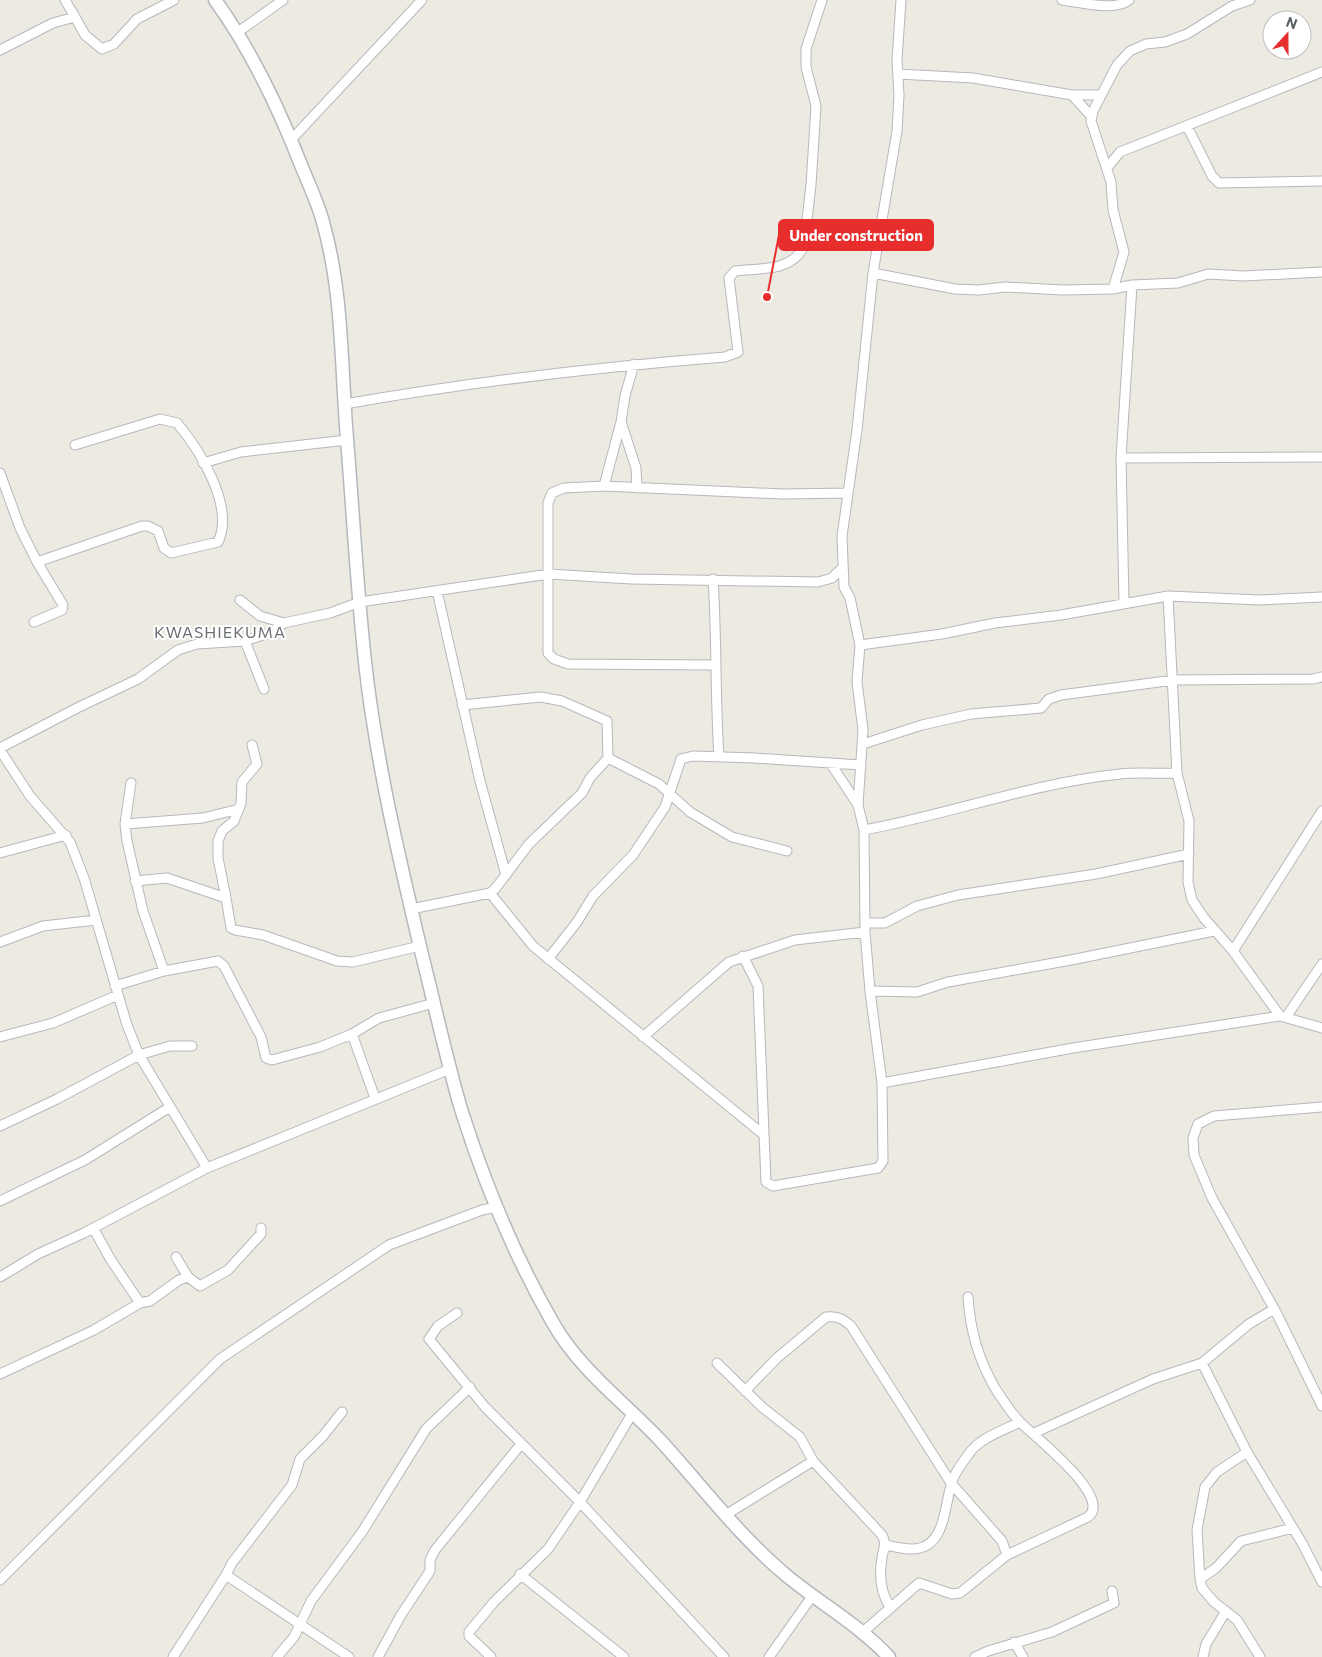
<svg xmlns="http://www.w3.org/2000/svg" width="1322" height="1657" font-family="Commissioner,sans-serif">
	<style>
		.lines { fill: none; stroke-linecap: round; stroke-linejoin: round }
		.street-casing { stroke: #b5b8bd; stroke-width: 11 }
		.secondary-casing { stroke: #b4b8bd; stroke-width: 15 }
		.street { stroke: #fff; stroke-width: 9 }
		.secondary { stroke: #fff; stroke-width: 12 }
		.labels { text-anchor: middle; stroke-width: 4; stroke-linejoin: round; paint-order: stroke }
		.quarter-label { font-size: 16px; letter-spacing: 1px; fill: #6b7175; stroke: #fff }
		.leader { fill: none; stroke: #e82e2d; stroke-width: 2 }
		.callout-dot { fill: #e82e2d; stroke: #fff; stroke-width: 2 }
		.callout { fill: #e82e2d; stroke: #e82e2d; stroke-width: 2 }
		.callout-label { font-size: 15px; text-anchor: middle; font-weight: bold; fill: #fff }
	</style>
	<rect width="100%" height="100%" fill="#edeae2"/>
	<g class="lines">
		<!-- street casing -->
		<g class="street-casing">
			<path id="street" d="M65 0 75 17
				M1062 0C1078 2 1116 12 1129 0
				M238 32 283 0
				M0 50 53 23 75 17 85 35 102 49 114 44 137 19 174 0
				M898 74 973 78 1072 95H1101
				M1072 95 1091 116
				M1187 126 1212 176 1219 183 1322 181
				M291 140 422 0
				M1107 168 1120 152 1322 72
				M873 273 955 289 979 290 1005 287 1063 290 1113 289 1132 285 1178 283 1208 274 1243 276 1322 272
				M1113 289 1124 252 1113 210 1111 182 1091 121 1093 111 1117 65 1130 51 1146 44 1165 42 1187 34 1232 6 1250 0
				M345 404C471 382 597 367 725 357L738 352 729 278 735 271C760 268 792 272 804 246L811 185 816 106 806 67V49L822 0
				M621 422 636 468 637 488
				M1121 458 1322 457
				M203 463 241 452 347 440
				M0 473 20 528 37 562 142 526H148L158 531 164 548 171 553 218 542C235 507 200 450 177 423L160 419 75 445
				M604 486 621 422 625 396 634 364
				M713 579C717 638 715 698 719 757
				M437 591 480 781 506 875
				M1168 596 1177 773 1189 821 1188 882 1192 900 1204 918 1233 951 1280 1016
				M240 600 260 616 284 623
				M1124 603 1121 458 1132 285
				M34 622 62 610 63 605 37 562
				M245 641 264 689
				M860 645 942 634 995 623 1061 615 1168 596 1259 600 1322 597
				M715 665 568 664 554 659 548 653V503L552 493 564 488 604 486 783 494 848 493
				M462 705 541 697 562 701 607 721 608 758
				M863 744 922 725 971 714 1041 708 1049 699 1061 695 1174 680 1313 679 1322 677
				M0 748 77 708 138 679 178 650 197 644 245 641 272 632 284 623 330 613 360 602 549 574 631 579 818 582 832 578 841 569
				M0 750 30 796 70 842 84 878 127 1025 139 1055 207 1168
				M831 764 858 805
				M131 783 125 824 127 841 143 911 164 971
				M125 824 203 818 239 809
				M864 830C950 814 1033 783 1120 774 1139 772 1158 774 1177 773
				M0 853 66 835
				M135 881 167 878 226 898 231 928 235 930 263 935 337 961 353 962 420 946
				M490 893 533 946 764 1135
				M226 898 218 858V841L222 831 234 821 241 803 242 782 257 764 252 745
				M411 909 490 893 495 889 529 844 582 793 590 778 608 758 659 784 690 812 732 837 787 851
				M865 923H885L917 906 958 895 1096 874 1189 854
				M0 942 43 926 96 920
				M1233 951 1322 811
				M743 956 758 986 766 1182 773 1186 878 1168 883 1161 882 1083 870 991 865 932 864 830 858 805 863 730 857 682 860 645 850 598 844 587 842 536 857 430 873 273 897 131 899 95 897 60 901 0
				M548 959 577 922 593 896 633 855 665 807 681 759 693 756 754 758 861 765
				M115 986 164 971 218 961 224 966 261 1037 266 1058 272 1060 320 1047 352 1034 379 1018 434 1003
				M870 991 917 992 948 982 1071 960 1214 931
				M1286 1017 1322 964
				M352 1034 375 1098
				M0 1037 53 1023 118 995
				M643 1037 729 962 795 940 865 932
				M882 1083 1073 1048 1280 1016 1322 1028
				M1322 1107 1214 1116 1198 1124 1193 1138 1194 1155 1212 1198 1277 1314 1322 1406
				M0 1126 57 1099 139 1055 170 1046H192
				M0 1201 85 1160 170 1107
				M93 1228 111 1260 140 1303
				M176 1257 188 1277 200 1286 228 1270 261 1234V1228
				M0 1277 38 1254 84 1233 207 1168 450 1069
				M457 1313 438 1326 429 1339 485 1407 580 1502 724 1657
				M717 1363 762 1407 800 1437 813 1461 882 1535C887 1544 883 1549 882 1558 879 1575 881 1593 890 1607
				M1202 1363 1247 1452 1302 1543 1322 1582
				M0 1374 94 1330 140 1303 150 1301 179 1280 188 1277
				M745 1391 777 1358 826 1317C837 1316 842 1318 851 1326L951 1483 1002 1541 1007 1555
				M342 1412 323 1436 300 1459 292 1485 232 1563 226 1575 349 1657
				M1034 1433 1153 1379 1202 1363 1249 1324 1274 1309
				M1247 1452 1217 1472 1205 1487 1197 1530 1200 1579 1202 1588 1214 1602 1237 1620 1260 1657
				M727 1514 813 1461
				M886 1545C896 1547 909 1551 920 1548 945 1542 945 1505 951 1485 953 1475 962 1463 968 1455 979 1438 1002 1431 1020 1422
				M520 1574 624 1657
				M1200 1579 1216 1568 1241 1541 1293 1528
				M0 1580 220 1359 389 1245 482 1210 498 1207
				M864 1631 919 1583 952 1594 960 1593 1007 1555 1088 1517C1114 1497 1033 1436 1020 1422 1011 1413 1002 1399 995 1388 978 1359 970 1330 968 1297
				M1014 1642 1023 1657
				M173 1657 226 1575
				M277 1657 294 1637 311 1601 362 1532 426 1429 470 1387
				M378 1657 401 1615 430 1571V1560L435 1550 521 1444
				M491 1657 469 1636V1632L494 1602 548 1549 580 1502 633 1412
				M769 1657 813 1595
				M975 1657 988 1651 1052 1632 1114 1603 1112 1591
				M1203 1657 1206 1644 1226 1611"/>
		</g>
		<!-- secondary casing -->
		<g class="secondary-casing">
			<path id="secondary" d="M215 0C252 51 278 106 301 165 309 185 319 205 324 226 343 295 341 368 347 439 353 513 357 588 365 662 376 761 399 858 422 955 435 1006 446 1058 461 1109 484 1182 515 1257 553 1323 579 1369 624 1402 660 1440 701 1485 740 1537 787 1576 821 1604 859 1625 889 1657"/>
		</g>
		<!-- street -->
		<use href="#street" class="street"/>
		<!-- secondary -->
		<use href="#secondary" class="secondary"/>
	</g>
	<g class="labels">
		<!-- quarter labels -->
		<g class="quarter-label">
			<text x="220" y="638">KWASHIEKUMA</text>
		</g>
	</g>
	<!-- callouts -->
	<path class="leader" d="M767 297L779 235"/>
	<circle class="callout-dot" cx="767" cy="297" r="5"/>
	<rect class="callout" x="779" y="220" width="154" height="30" rx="5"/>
	<g class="callout-label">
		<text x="856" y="241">Under construction</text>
	</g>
	<!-- north arrow -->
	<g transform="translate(1287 35) rotate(21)"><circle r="24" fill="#ffffff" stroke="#bdbfc1"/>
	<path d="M0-4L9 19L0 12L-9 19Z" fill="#e82e2d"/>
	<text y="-8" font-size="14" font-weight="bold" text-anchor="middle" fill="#5a5f63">N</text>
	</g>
</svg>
